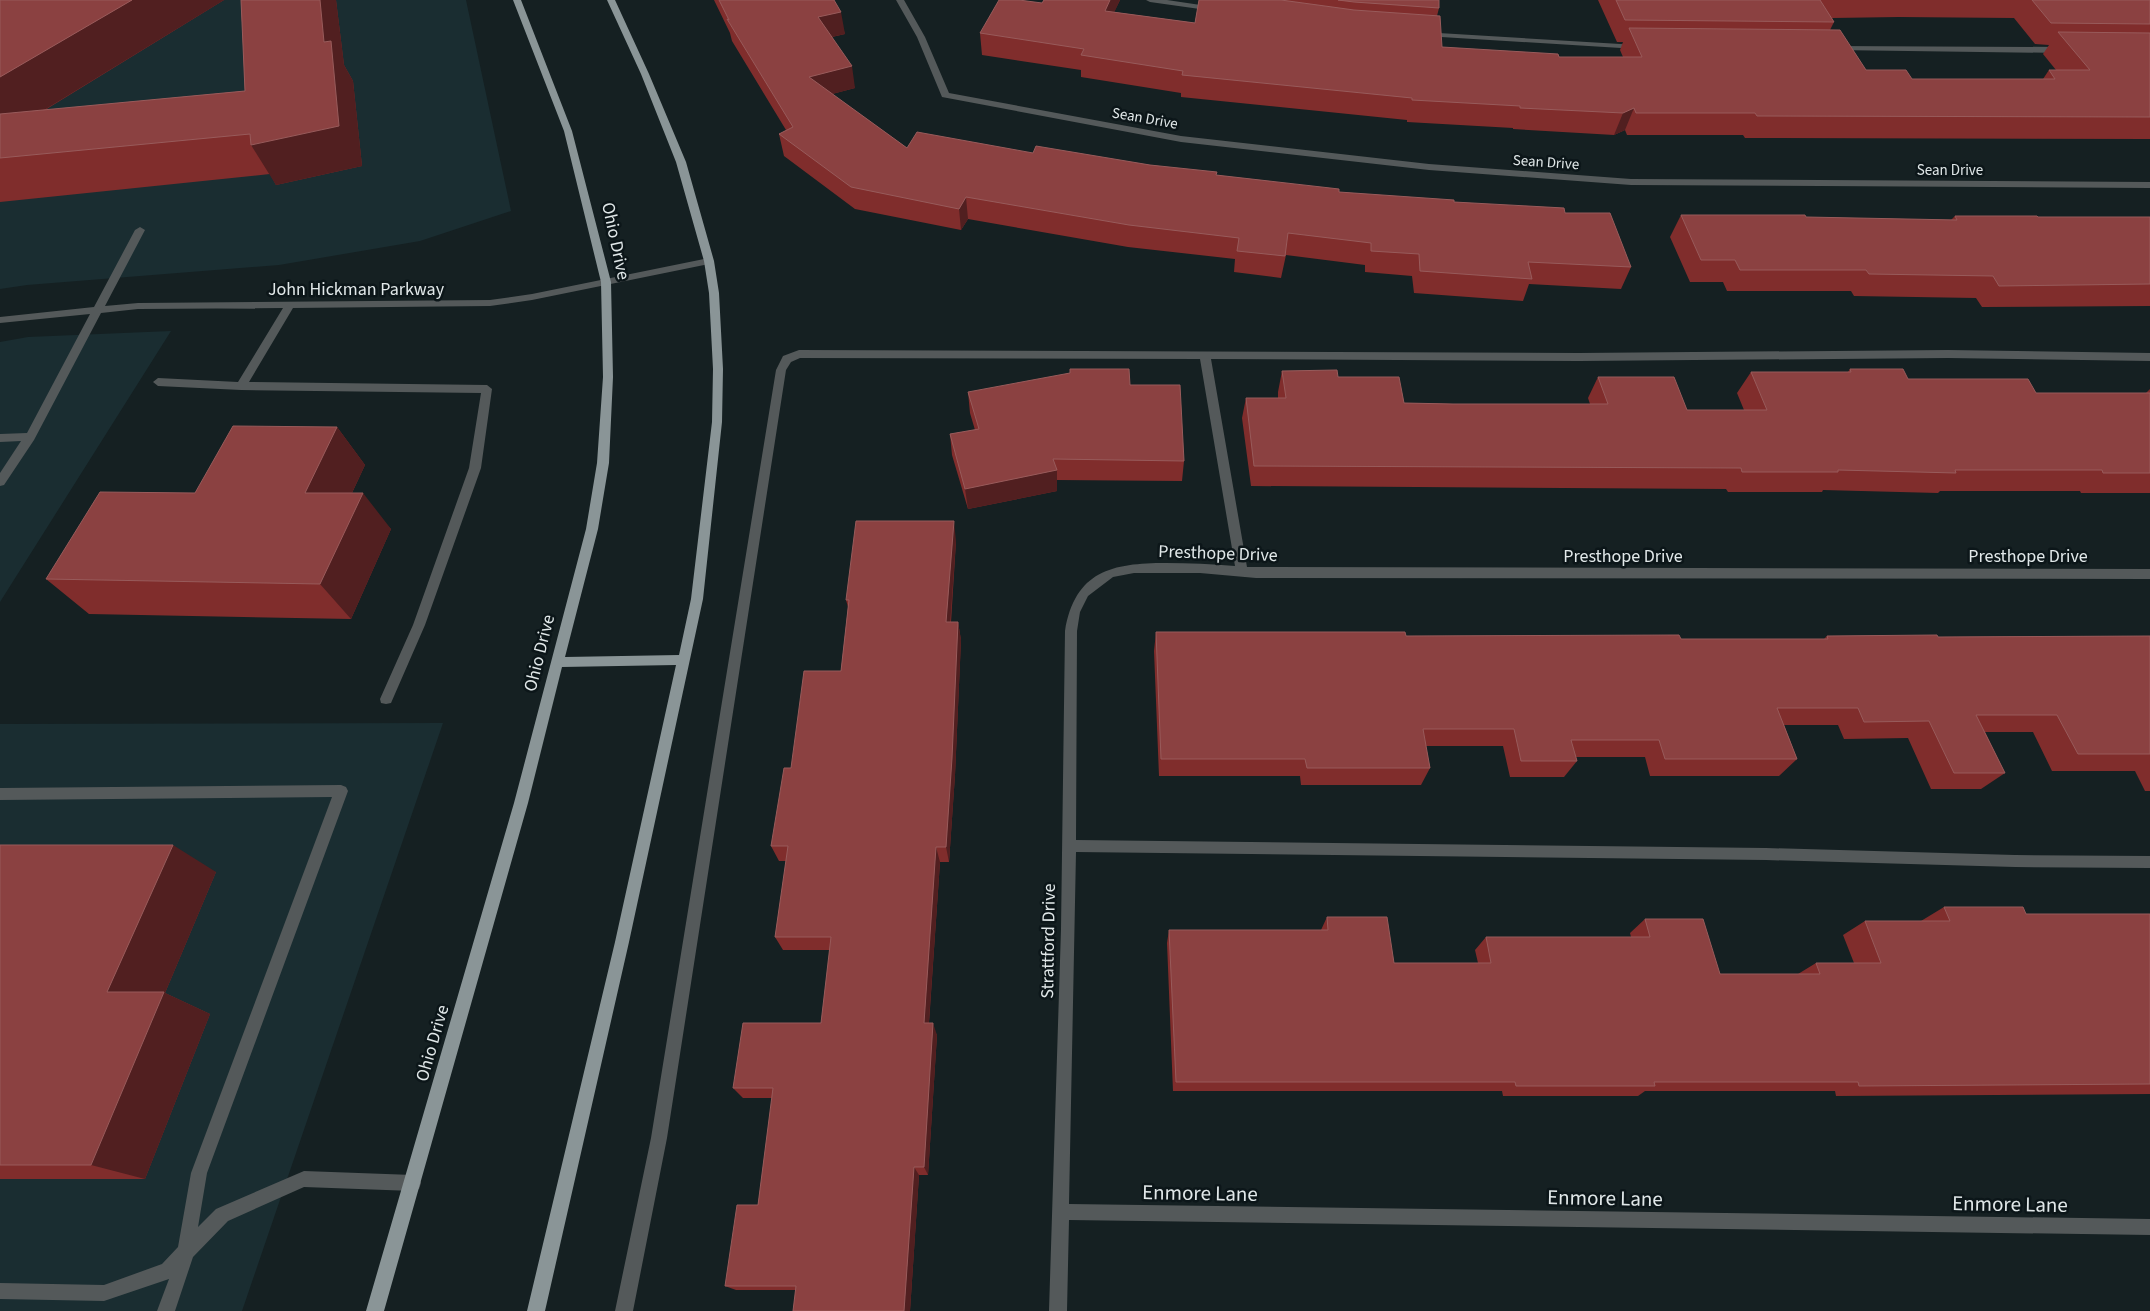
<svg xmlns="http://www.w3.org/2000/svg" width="2150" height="1311" font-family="'Source Sans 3',sans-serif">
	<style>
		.built { fill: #1a2d31 }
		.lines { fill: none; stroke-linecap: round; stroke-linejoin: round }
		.minor { fill: #54595a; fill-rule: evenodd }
		.major { fill: #8a9597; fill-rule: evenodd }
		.wall { fill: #802d2c; fill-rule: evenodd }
		.shaded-wall { fill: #511f20 }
		.building { fill: #8b4141; stroke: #985b5b }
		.labels { text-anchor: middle; stroke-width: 5; stroke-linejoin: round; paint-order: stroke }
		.far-street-label { font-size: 15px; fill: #e1e8e9; stroke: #0c1619 }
		.street-label { font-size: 18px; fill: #e1e8e9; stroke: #0c1619 }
		.near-street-label { font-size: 21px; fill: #e1e8e9; stroke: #0c1619 }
	</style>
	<rect width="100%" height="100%" fill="#152022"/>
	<!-- built -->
	<path class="built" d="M0 0H466L511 211 420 241 279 265 27 285 0 289Z
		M171 331 0 602V342L28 337Z
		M443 723 242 1311H0V724Z"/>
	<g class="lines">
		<!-- minor -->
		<path class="minor" d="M896 0H904L925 37 949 93 1181 136 1429 164 1631 179 2150 182V188L1631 185 1429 170 1181 142 942 97 917 37Z
			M1146 0H1167L1214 7 1218 9 1214 11 1150 2Z
			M1422 32 1637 45 1641 47 1637 49 1425 36H1422Z
			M1832 46 2062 47 2066 50 2062 53 1835 50H1832Z
			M140 227 145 230 105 306 138 303 490 300 532 294 709 258 714 261 709 264 532 300 490 306 293 308 249 382 487 385 492 389 481 468 425 625 391 703 386 704 381 703 380 699 413 625 469 468 481 393 241 390 158 386 153 382 158 378 238 382 283 308 138 309 101 313 34 440 4 485 0 486V473L21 441 0 442V434L27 433 90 314 0 323V317L94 307 135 230Z
			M799 350 1579 353 1948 350 2150 353V361L1948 358 1579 361 1211 359 1247 567 2150 569V579L1256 578 1200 573H1134L1113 577 1088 596 1080 612 1077 631 1076 840 1766 848 2015 855 2150 856V868L2015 867 1766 860 1076 852 1069 1204 2150 1219V1235L1069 1220 1067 1311H1049L1061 929 1065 631C1075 571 1112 563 1166 563 1189 563 1212 564 1235 566L1200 359 800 358 791 362 786 370 667 1138 633 1311H615L651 1138 776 370 783 356Z
			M341 785 346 787 348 791 207 1173 198 1227 216 1209 304 1171 413 1175 419 1177 421 1183 419 1189 413 1191 304 1187 228 1221 193 1257 175 1311H157L169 1279 104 1301 0 1299V1283L104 1285 162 1264 178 1247 191 1173 332 797 0 800V788Z"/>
		<!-- major -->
		<path class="major" d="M513 0H521L572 131 611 282 613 377 609 463 598 529 565 657 679 655 691 599 712 422 713 369 709 293 704 261 676 162 641 74 607 0H615L649 74 686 162 714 261 719 293 723 369 722 422 703 599 629 942 545 1311H527L615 942 676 665 562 667 528 803 384 1311H366L514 803 586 529 597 463 603 377 601 282 564 131Z"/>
	</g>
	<!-- wall -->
	<path class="wall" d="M0 0H224L45 110 245 91 241 0H336L344 65 353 81 362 166 276 185 270 174 0 202Z
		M714 0H834L845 34 832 37 855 88 832 94 907 148 1033 153 1150 165 1216 175 1339 192 1454 202 1565 213 1631 267 1621 289 1529 284 1523 301 1414 293 1412 276 1365 272V265L1286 255 1281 278 1234 272 1235 259 1128 247 968 219 961 230 855 209 784 156 779 134 786 130 732 41 730 33Z
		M1044 0H1120L1114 12 1195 23 1199 0H1439V8L1437 16 1442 47 1559 57H1623L1620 50 1623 42H1617L1598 0H2150V139L1745 138 1743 135H1627L1625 130 1614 135 1513 129V128L1407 122V120L1181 97V93L1081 77V70L982 55 980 33 1042 3ZM1899 17 2014 18 2035 44 2049 45 2043 54 2056 70H2049L2043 79H1912L1866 70 1830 30 1834 22 1832 18Z
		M1681 215 1951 220 1955 216 2038 217H2150V306L1982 307 1976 298 1854 296 1851 291H1727L1723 282H1690L1670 237Z
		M1850 369 1908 379 2036 393H2146L2150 389V493H2081L2080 491H1940L1938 493 1823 490 1822 492H1728L1726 489 1251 486 1242 418 1246 398H1278V392L1282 371 1338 377 1404 403 1453 404H1590L1588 398 1598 377 1687 410H1744L1737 393 1751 372H1848Z
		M1130 385 1184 461 1182 481 1057 480V491L968 509 952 455 950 434 975 430 970 413 968 392Z
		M337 427 365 465 352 493 391 529 351 619 89 614 46 579 195 493Z
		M956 541 951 622H958L961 640 955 775 949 862H940L929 1023 937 1035 928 1175H919L910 1311H793L796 1290H736L725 1286 758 1205 772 1098H743L733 1088 821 1023 830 950H783L775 937 786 861H779L771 846 791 768 841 671 848 607 846 600Z
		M1156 632 1406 636 1681 639H1824L1827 636 1938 637 2150 636V791H2145L2135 771H2052L2033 732H1985L2005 773 1981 789H1931L1908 738 1844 739 1838 725H1784L1797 759 1779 776H1650L1645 757H1576L1577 761 1564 777H1510L1503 746H1426L1430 768 1421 785H1301L1300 776H1159L1154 651Z
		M0 845 216 872 165 993 210 1014 145 1179H0Z
		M1944 907 2026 914H2150V1094L1836 1096 1835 1091H1645L1638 1096H1503L1502 1091H1173L1167 943 1169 930H1321L1327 917 1394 963H1478L1475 950 1486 937H1631L1630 933 1645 919 1720 974H1798L1816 963H1854L1843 935 1865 921H1921Z"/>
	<!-- shaded-wall -->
	<path class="shaded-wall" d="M132 0H224L0 137V77Z
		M320 0H336L344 65 353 81 362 166 276 185 251 145Z
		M1110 0H1120L1105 32V11Z
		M841 12 845 34 822 39 818 17Z
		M852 66 855 88 813 99 809 77Z
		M1634 108 1625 130 1614 135 1623 113Z
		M966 197 968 219 961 230 959 209Z
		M337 427 365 465 335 529 305 493Z
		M1057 470V491L968 509 965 489Z
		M363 493 391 529 351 619 320 584Z
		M954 521 956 541 949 640 946 622Z
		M958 622 961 640 955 775 949 862 946 847Z
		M173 845 216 872 165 993 210 1014 145 1179 91 1165 107 992Z
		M936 847 940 862 928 1035 924 1023Z
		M933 1023 937 1035 928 1175 924 1167Z
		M914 1167 919 1175 910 1311H904Z"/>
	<!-- building -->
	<path class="building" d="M0 0H132L0 77Z
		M241 0H320L324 42 331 41 339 126 251 145 250 134 0 158V114L245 91Z
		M719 0H834L841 12 818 17 852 66 809 77 907 148 917 132 1033 153 1036 146 1150 165 1217 172 1216 175 1339 189V192L1454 200V202L1564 208 1565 213H1610L1631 267 1528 262 1532 279 1420 271 1419 254 1371 251V243L1288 233 1285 256 1237 251 1239 238 1129 225 966 197 959 209 851 187 779 134 793 127 727 19 729 20Z
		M999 0H1019L1042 3 1044 0H1110L1105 11 1195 23 1199 0H1281L1354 10 1440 16 1442 47 1558 54 1559 57H1642L1629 28 1840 30 1866 70H1906L1912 79H2055L2049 70H2090L2058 32 2150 33V117L1757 116 1755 113H1636L1634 108 1623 113 1520 108V106L1412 100V98L1182 75 1183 71 1081 55 1084 49 980 33Z
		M1338 0H1439V8L1354 2Z
		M1616 0H1820L1834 22 1625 20Z
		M2032 0H2150V24L2051 23Z
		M1681 215H1805L1806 217 1957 220 1955 216H2037L2038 217H2150V284L1999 286 1993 276 1869 274 1866 270H1740L1735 260H1701Z
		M1070 369H1129L1130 385H1180L1184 461 1053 459 1057 470 965 489 950 434 979 429 968 392 1070 373Z
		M1850 369H1903L1908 379H2028L2036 393H2150V473H2103L2102 470H1955L1956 473 1838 470V472H1742L1741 468 1254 466 1246 398H1286L1282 371 1337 370 1338 377H1399L1404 403 1453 404H1608L1598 377H1674L1687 410H1767L1751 372H1851Z
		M233 426 337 427 305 493H363L320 584 46 579 100 492 195 493Z
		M856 521H954L946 622H958L952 758 946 847H936L924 1023H933L924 1167H914L904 1311H793L796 1286H725L737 1205H758L773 1088H733L743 1023H821L831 937H775L788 846H771L784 768H791L804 671H841L849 600H846Z
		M1156 632H1405L1406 636 1679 635 1681 639H1828L1827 636 1937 635 1938 637 2150 636V754H2078L2057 715H1976L2005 773H1954L1929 721 1864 722 1858 708H1777L1797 759H1665L1659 740H1571L1577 761H1521L1514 729H1423L1430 768H1307L1305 759H1161Z
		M0 845H173L107 992H164L91 1165H0Z
		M1944 907H2023L2026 914H2150V1084L1859 1086 1858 1082H1654L1655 1086H1516L1515 1082H1176L1169 930H1328L1327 917H1387L1394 963H1491L1486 937H1650L1645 919H1703L1720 974H1820L1816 963H1881L1865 921H1950Z"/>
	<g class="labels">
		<!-- far-street labels -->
		<g class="far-street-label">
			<text transform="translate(1145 118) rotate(10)" y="5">Sean Drive</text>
			<text transform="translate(1546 162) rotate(4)" y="5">Sean Drive</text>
			<text x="1950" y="175">Sean Drive</text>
		</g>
		<!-- street labels -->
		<g class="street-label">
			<text transform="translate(616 241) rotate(78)" y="6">Ohio Drive</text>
			<text x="356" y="295">John Hickman Parkway</text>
			<text transform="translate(1218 553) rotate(2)" y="6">Presthope Drive</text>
			<text x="1623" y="562">Presthope Drive</text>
			<text x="2028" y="562">Presthope Drive</text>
			<text transform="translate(539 653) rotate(-76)" y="6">Ohio Drive</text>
			<text transform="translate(1048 941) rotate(-89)" y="6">Strattford Drive</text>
			<text transform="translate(432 1043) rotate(-74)" y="6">Ohio Drive</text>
		</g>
		<!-- near-street labels -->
		<g class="near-street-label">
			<text transform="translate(1200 1193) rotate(1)" y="7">Enmore Lane</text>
			<text transform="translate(1605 1198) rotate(1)" y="7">Enmore Lane</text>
			<text transform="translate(2010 1204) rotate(1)" y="7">Enmore Lane</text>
		</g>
	</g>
</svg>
